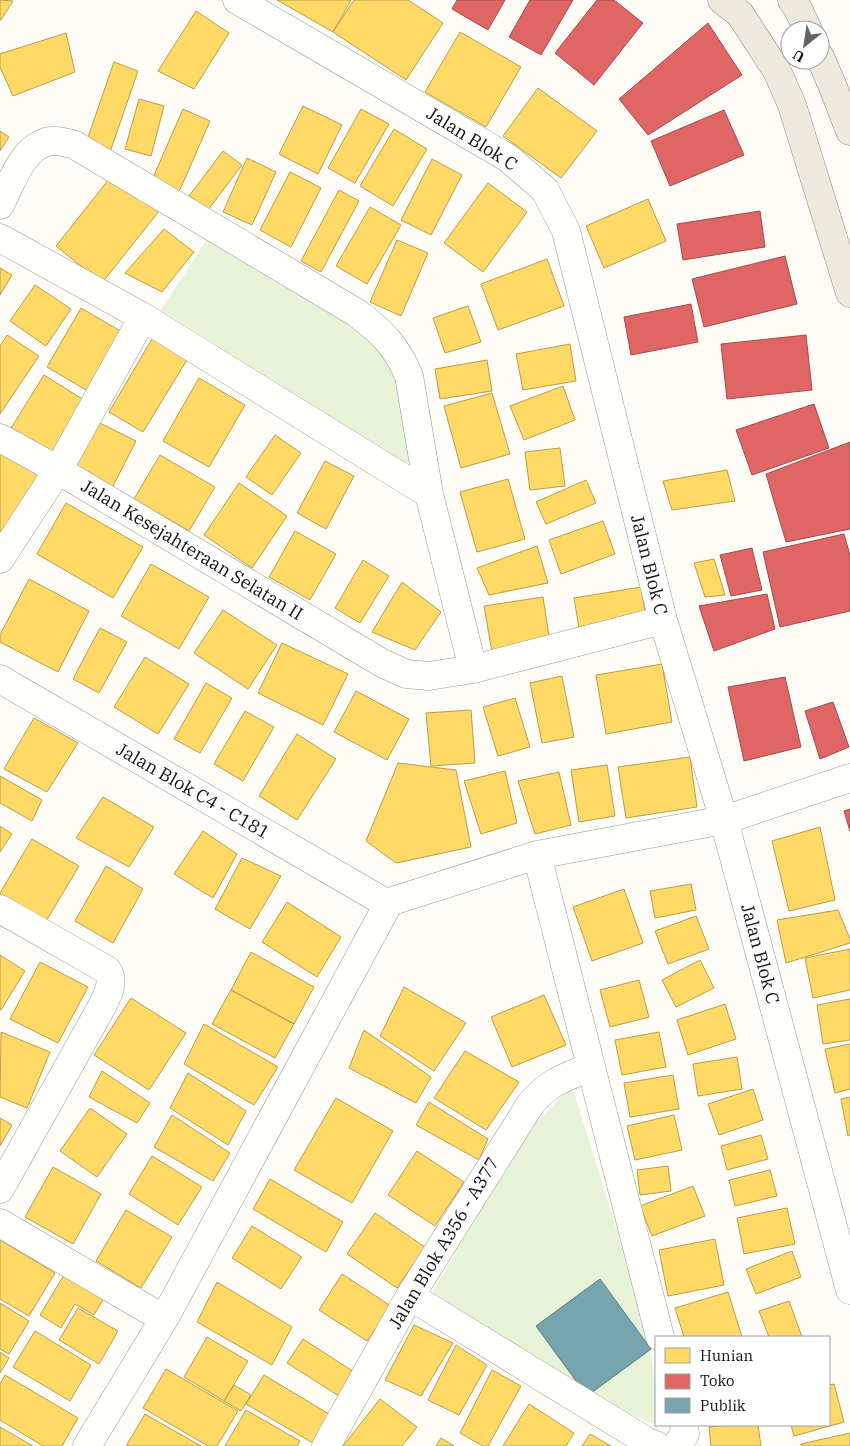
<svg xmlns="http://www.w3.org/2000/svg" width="850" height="1446" font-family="'IBM Plex Serif',serif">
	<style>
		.green { fill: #e7f3d7 }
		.homes { fill: #ffd966; stroke: #b89d4c }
		.shops { fill: #e06666; stroke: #a24c4c }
		.public { fill: #76a5af; stroke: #587980 }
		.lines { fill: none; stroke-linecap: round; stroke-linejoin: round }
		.street-casing { stroke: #979795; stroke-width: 29 }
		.primary-casing { stroke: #858482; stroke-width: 29 }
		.street { stroke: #fffffe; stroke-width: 28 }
		.primary { stroke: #ede9dc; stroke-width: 28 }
		.labels { text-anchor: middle; stroke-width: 5; stroke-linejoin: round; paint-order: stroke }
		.street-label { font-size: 18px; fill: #111; stroke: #fff }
	</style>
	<rect width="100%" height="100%" fill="#fdfcf7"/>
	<!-- green -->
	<path class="green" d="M211 233 352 319 402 378 417 466 403 461 161 310Z
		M572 1086 645 1321 656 1384V1425H663L664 1428 631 1414 430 1297 521 1138Z"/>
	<!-- homes -->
	<path class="homes" d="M0 0 13 1 1 20H0Z
		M277 0H351L333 32Z
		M354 0H408L443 23 406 80 333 32Z
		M196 11 229 33 194 89 158 71Z
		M460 32 521 67 486 127 425 92Z
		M66 33 75 72 13 96 0 67V54Z
		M114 62 138 71 110 152 86 143Z
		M538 88 597 131 561 178 503 136Z
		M139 99 164 106 151 156 125 149Z
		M303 106 342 125 318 174 279 154Z
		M183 109 210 121 179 192 152 180Z
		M361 109 389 124 355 183 328 168Z
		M394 129 427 149 393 206 360 186Z
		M0 131 9 137 0 151Z
		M223 151 242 165 208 210 189 196Z
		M247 158 276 172 252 225 223 212Z
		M432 159 462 175 431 235 401 220Z
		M290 172 321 188 291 247 260 230Z
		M113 174 159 211 102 283 56 246Z
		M488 183 527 212 483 272 444 243Z
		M339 190 359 201 321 272 301 261Z
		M648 199 666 241 604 268 586 226Z
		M370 207 401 225 367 284 336 266Z
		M164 229 194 252 162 292 125 273Z
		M397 240 428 253 401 316 370 302Z
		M547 259 564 306 498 330 481 284Z
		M0 268 12 275 0 295Z
		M35 285 71 309 46 346 10 321Z
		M468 306 481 342 445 353 433 318Z
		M81 308 122 332 88 391 47 367Z
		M7 335 39 356 0 414V346Z
		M152 339 187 360 143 432 109 412Z
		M570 344 576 381 523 390 516 354Z
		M487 360 492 391 440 399 435 369Z
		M44 375 87 402 49 464 5 438Z
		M199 378 245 405 209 467 163 441Z
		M563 386 575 420 524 440 510 406Z
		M492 393 510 454 461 468 444 406Z
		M96 421 136 441 109 494 70 474Z
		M275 435 301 453 272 495 246 477Z
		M560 448 565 486 530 490 525 452Z
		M0 454 39 475 0 537Z
		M160 455 215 487 189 531 134 499Z
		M325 461 354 476 326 529 297 513Z
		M727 470 735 501 672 510 663 481Z
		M508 479 525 539 477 552 460 492Z
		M586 480 596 503 546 524 536 502Z
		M239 483 287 516 252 568 204 535Z
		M66 503 143 547 113 598 37 554Z
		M603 521 615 554 561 574 549 540Z
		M295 531 336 554 310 600 269 577Z
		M537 546 548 583 489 595 477 568Z
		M714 559 725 595 705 597 694 563Z
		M363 560 389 576 360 623 335 608Z
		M151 564 209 597 179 649 121 616Z
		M29 579 89 611 58 672 0 642V635Z
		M402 582 441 612 415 650 372 632Z
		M641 587 647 624 580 634 574 598Z
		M543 597 550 643 492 652 484 606Z
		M223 610 277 645 248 689 194 653Z
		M100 628 127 642 99 693 73 679Z
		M282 643 348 674 323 725 258 693Z
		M145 657 189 684 158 734 114 707Z
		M662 664 672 722 606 734 596 675Z
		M562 676 574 737 542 743 530 683Z
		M206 683 232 698 200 753 174 739Z
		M356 691 409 719 387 760 334 732Z
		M515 698 530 747 498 756 483 707Z
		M471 710 475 763 431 766 426 713Z
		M245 711 274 727 243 781 214 764Z
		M34 718 78 743 47 792 4 769Z
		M297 734 336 759 297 820 259 796Z
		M690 757 697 807 626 818 618 767Z
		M398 763 456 770 471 847 396 863 366 841Z
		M607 765 615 816 579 822 571 770Z
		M505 771 517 823 481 834 464 781Z
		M559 772 571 825 535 834 518 781Z
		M0 776 42 800 32 821 0 803Z
		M103 797 154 827 129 867 76 838Z
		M0 826 12 834 0 852Z
		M820 827 835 900 789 911 772 841Z
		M203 831 237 854 213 898 174 874Z
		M32 839 79 866 45 923 0 897V893Z
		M242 858 281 876 250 929 215 909Z
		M106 866 143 889 113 943 75 921Z
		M691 884 696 910 655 918 650 891Z
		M624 889 643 943 592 961 573 907Z
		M287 902 341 937 317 977 262 942Z
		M838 910 850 939V943L786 963 777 920Z
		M696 916 709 949 668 964 655 931Z
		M850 949V990L813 998 805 958Z
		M251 952 314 987 294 1024 231 990Z
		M0 955 25 971 1 1010H0Z
		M700 960 714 988 676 1007 662 980Z
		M40 962 88 987 58 1043 10 1019Z
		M639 980 649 1017 610 1027 600 990Z
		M404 987 466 1023 434 1071 380 1036Z
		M231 990 294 1024 275 1058 212 1024Z
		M544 995 566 1045 512 1067 491 1017Z
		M131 998 186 1033 149 1090 94 1055Z
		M850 999V1040L823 1044 817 1005Z
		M725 1004 736 1039 688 1055 677 1020Z
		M204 1024 278 1067 254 1105 184 1064Z
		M364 1030 431 1077 416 1103 349 1068Z
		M1 1032 50 1052 27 1108 0 1097Z
		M659 1032 666 1067 622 1075 615 1040Z
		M850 1044V1089L835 1093 825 1049Z
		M465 1051 519 1082 486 1130 434 1098Z
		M737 1057 742 1089 698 1096 693 1064Z
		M102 1071 150 1103 137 1123 89 1097Z
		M188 1073 246 1111 228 1145 170 1108Z
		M673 1075 679 1109 630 1117 624 1083Z
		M753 1089 763 1120 719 1135 708 1104Z
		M850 1097V1135L848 1136 841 1099Z
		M336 1098 393 1131 352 1203 294 1170Z
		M429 1102 488 1139 479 1160 416 1125Z
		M90 1108 127 1134 97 1177 60 1151Z
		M172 1115 230 1153 213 1181 154 1147Z
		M674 1115 682 1150 635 1160 627 1126Z
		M0 1118 12 1125 0 1146Z
		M761 1135 768 1159 727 1170 721 1146Z
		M417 1151 464 1182 435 1226 388 1195Z
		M152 1156 202 1187 178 1225 129 1194Z
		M668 1166 671 1191 640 1195 637 1170Z
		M53 1167 101 1194 73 1244 25 1217Z
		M770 1170 777 1196 735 1206 729 1180Z
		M270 1179 343 1222 326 1252 253 1209Z
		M693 1186 705 1216 652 1236 640 1206Z
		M787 1208 795 1244 744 1254 737 1218Z
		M126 1210 172 1237 141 1288 96 1261Z
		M375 1213 425 1247 397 1288 347 1254Z
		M252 1226 302 1257 281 1289 232 1258Z
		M715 1239 724 1285 668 1296 659 1250Z
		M0 1240 55 1273 29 1316 0 1299Z
		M792 1251 801 1277 756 1294 746 1269Z
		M342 1274 391 1306 367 1341 319 1310Z
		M64 1275 104 1298 94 1315 75 1304 61 1328 40 1315Z
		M217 1282 292 1327 272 1365 197 1322Z
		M728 1292 742 1337H684L675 1308Z
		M789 1301 802 1337H769L759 1311Z
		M0 1303 29 1321 9 1354 0 1349Z
		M78 1308 118 1331 99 1364 59 1340Z
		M414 1325 453 1343 421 1396 385 1380Z
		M35 1331 91 1365 70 1401 13 1367Z
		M207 1337 248 1361 224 1401 184 1377Z
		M303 1339 354 1372 339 1396 287 1363Z
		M456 1345 487 1365 459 1415 428 1400Z
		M0 1352 9 1358 0 1373Z
		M166 1369 238 1411 217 1446H208L143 1408Z
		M492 1370 521 1386 488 1446H483L460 1433Z
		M5 1375 78 1418 62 1446H43L0 1420V1384Z
		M264 1375 329 1414 313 1443 246 1404Z
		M834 1384 844 1422 794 1436 791 1425H829V1385Z
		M234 1385 251 1395 241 1411 224 1401Z
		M380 1399 417 1427 402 1446H343Z
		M529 1404 574 1433 566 1446H503Z
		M246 1410 300 1441 297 1446H225Z
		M145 1414 201 1446H126Z
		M728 1425H758L761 1446H711L709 1427Z
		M0 1427 33 1446H0Z
		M850 1433V1446H801V1444Z
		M590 1434 611 1446H582Z
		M441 1438 454 1446H436Z"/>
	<!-- shops -->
	<path class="shops" d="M457 0H505L488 30 452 9Z
		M530 0H573L541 55 509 37Z
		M597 0H614L643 23 594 85 555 53Z
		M708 23 742 75 648 135 619 99Z
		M724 110 744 155 670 186 651 141Z
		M760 211 765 247 683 260 677 224Z
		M785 256 797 304 704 327 692 279Z
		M691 304 698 342 631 355 624 317Z
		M806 335 812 390 727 399 721 344Z
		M814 404 829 448 752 475 736 430Z
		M850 442V529L786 542 766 474Z
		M844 534 850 555V611L780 627 763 552Z
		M752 548 762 590 731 596 720 555Z
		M767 594 775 629 714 651 699 606Z
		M785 677 801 747 744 761 728 687Z
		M833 702 849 747 820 759 805 711Z
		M850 809V831L844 811Z"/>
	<!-- public -->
	<path class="public" d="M600 1279 651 1349 587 1396 536 1326Z"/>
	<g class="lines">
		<!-- street casing -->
		<g class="street-casing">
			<path id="street" d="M237 0 508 158 545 190 566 231 663 620 724 820 850 1290
				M0 205C12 182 22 147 50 141 57 140 66 143 73 144L357 313C382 332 397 347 409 376L429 494 473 669
				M0 238 143 317 429 494
				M0 438 58 470 382 663 406 674 429 676 473 669 663 620
				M0 559 58 470 143 317
				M0 679 386 903
				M537 855 660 1337
				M386 903 537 855 724 820 850 778
				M0 909 107 970C116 982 106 999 100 1010L0 1189
				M0 1223 164 1319
				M410 1296 646 1441 657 1446
				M87 1446 164 1319 386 908V903
				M326 1446 410 1296 530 1105C548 1082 564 1078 590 1067
				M676 1446 685 1434 684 1425"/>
		</g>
		<!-- primary casing -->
		<g class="primary-casing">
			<path id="primary" d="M722 0 740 14 777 71 792 105 850 293
				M792 0 797 7 808 30
				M820 57 833 87 850 131"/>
		</g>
		<!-- street -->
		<use href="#street" class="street"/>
		<!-- primary -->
		<use href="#primary" class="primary"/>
	</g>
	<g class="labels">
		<!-- street labels -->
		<g class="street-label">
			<text transform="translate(472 139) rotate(32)" y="6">Jalan Blok C</text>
			<text transform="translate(192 550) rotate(31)" y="6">Jalan Kesejahteraan Selatan II</text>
			<text transform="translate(649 565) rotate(76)" y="6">Jalan Blok C</text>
			<text transform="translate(193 791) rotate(30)" y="6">Jalan Blok C4 - C181</text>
			<text transform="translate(760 954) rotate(75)" y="6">Jalan Blok C</text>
			<text transform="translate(444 1243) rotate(-59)" y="6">Jalan Blok A356 - A377</text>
		</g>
	</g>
	<!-- legend -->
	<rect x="655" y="1336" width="175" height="90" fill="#ffffff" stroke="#a0a0a0"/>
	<rect x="665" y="1348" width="25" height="15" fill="#ffd966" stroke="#a0a0a0"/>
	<text x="700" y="1361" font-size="15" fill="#111111">Hunian</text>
	<rect x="665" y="1374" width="25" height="15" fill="#e06666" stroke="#a0a0a0"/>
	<text x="700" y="1386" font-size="15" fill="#111111">Toko</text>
	<rect x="665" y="1398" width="25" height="15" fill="#76a5af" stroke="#a0a0a0"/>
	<text x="700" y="1411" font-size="15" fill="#111111">Publik</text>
	<!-- north arrow -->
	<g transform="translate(805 45) rotate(210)"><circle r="24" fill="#ffffff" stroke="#a0a0a0"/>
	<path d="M0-4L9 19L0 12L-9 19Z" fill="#646362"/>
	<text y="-8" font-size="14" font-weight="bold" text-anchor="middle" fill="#111111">U</text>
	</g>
</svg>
